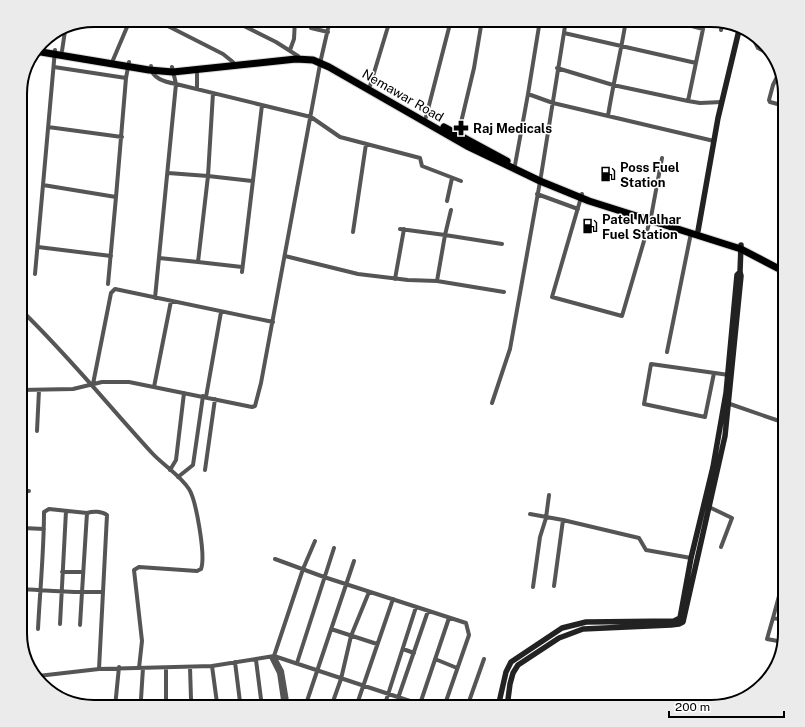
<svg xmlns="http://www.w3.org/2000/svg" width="805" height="727" font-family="'Public Sans',sans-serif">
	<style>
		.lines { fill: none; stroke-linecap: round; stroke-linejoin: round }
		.highway-casing { stroke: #dbdbdb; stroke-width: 9 }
		.street { stroke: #555; stroke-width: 4 }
		.secondary { stroke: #222; stroke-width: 5.5 }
		.highway { stroke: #000; stroke-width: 7 }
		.labels { text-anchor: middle; stroke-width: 3; stroke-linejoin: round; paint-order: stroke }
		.street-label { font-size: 13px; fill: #000; stroke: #fff }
		.poi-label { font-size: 13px; font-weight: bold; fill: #000; stroke: #fff; text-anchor: start }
		.rim { fill: none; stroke: #000; stroke-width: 2 }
	</style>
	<rect width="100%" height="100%" fill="#fff"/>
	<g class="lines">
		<!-- highway casing -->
		<g class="highway-casing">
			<path id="highway" d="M35 51 149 70 173 72 296 59 313 60 329 67 467 146 540 181 589 201 741 249 785 272
				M444 127 507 161"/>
		</g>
		<!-- street -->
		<path class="street" d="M156 20 223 54 233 62
			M232 20 276 42 298 56
			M312 20 311 28 328 32
			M540 20 528 94 553 103 714 141
			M669 20 703 29 688 101
			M721 30 723 22
			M564 33 696 63
			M751 34 758 48 773 56
			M290 50 294 39 295 20
			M62 51 65 31
			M113 60 130 20
			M151 66C151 79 166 82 176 84L155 298
			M54 67 126 78
			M172 67 176 84 311 117 340 137 420 158 422 166 461 181
			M557 68 613 85 688 101 700 103 722 102
			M780 71 773 85 769 100 770 102 785 106
			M370 86 390 20
			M197 89V70
			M213 93 208 176 252 181
			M608 116C613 84 621 52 626 20
			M426 117 451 20
			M48 127 122 137
			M458 135 474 68 482 20
			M515 165 528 94
			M43 185 55 50
			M537 194 578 209
			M582 194 552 297 622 316 651 217 662 158
			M20 195 22 171 20 135
			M116 197 126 78 129 62
			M447 201 452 178
			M451 210 445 235 502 244
			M353 232 366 144
			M38 247 111 256
			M285 256 358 274 408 280 437 281 445 235 400 229
			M159 258 198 262 208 176 168 173
			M198 262 242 267
			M242 272 262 105
			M35 274 43 185 116 197 108 284
			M395 279 404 229
			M437 281 504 292
			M20 309C67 354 108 405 152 453 163 465 180 475 189 489 196 500 206 556 201 569L197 571 139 567 134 570 142 641 139 668
			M667 352 691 233
			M714 373 705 417 644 404 651 364 729 375
			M93 384 111 293 115 289 273 322
			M154 387 171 301
			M20 390 73 389 102 382H129L252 407 255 406 261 383 321 59 330 20
			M206 397 221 312
			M492 403 510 349 541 176 566 20
			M730 404 785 423
			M37 431 39 390
			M785 460V456
			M170 470 176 460 184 393
			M205 470 215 399
			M178 477 193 465 203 396
			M20 491H29
			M709 507 732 518 721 547
			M87 513C93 511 102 511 107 515L99 669
			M530 514 563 520 639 538 646 550 691 558
			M275 559 324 577 466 623 469 635 444 707
			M20 562 23 528 44 529
			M62 572H83
			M554 586 563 520
			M533 587 540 537 546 518 549 495
			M20 589C41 590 61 592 82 592L87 513 49 509 44 512C44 551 40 590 38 629
			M779 596 773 618 785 620
			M777 607 785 609
			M773 618 767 639 783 642
			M60 624 66 511
			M80 625 82 592H103
			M331 629 377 644
			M403 649 414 653
			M271 657 279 673 284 707
			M435 659 457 668
			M256 660 262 707
			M235 662 240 702
			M297 663 334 548
			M190 667 191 699
			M38 676 99 669 212 666
			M141 699 143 668
			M166 699V668
			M217 703 212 666 274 656 428 707
			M420 704 449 618
			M115 707 119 667
			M249 707 285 702
			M288 707 282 671 274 656 303 569 315 541
			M305 707 354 561
			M331 707 341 679 351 636 369 592
			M356 707 393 599
			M384 707 416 607
			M395 707 428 611
			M467 707 484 659"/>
		<!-- secondary -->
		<path class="secondary" d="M698 231 718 118 740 26
			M498 707 506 672 511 662 562 628 586 622 674 621 680 618 691 558 713 467 726 393 737 275 740 272
			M507 707 510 684 513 673 518 665 559 638 583 629 671 625 679 624 683 622 725 436 741 276 740 272 741 245"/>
		<!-- highway -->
		<use href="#highway" class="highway"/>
	</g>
	<!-- icons -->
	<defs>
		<g id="pharmacy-bare" transform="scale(1.2)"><path d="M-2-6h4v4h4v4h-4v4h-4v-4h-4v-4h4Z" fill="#000" stroke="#fff" stroke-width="2.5" paint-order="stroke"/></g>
		<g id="fuel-bare" transform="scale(1.2)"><path d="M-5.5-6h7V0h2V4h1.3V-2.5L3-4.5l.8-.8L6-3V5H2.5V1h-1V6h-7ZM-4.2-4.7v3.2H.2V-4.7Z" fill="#000" stroke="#fff" stroke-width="2.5" paint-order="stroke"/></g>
	</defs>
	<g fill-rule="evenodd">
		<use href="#pharmacy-bare" x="461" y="128"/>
		<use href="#fuel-bare" x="608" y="174"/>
		<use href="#fuel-bare" x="590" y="226"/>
	</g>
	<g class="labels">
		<!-- street labels -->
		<g class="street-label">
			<text transform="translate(403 95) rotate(30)" y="5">Nemawar Road</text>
		</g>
		<!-- poi labels -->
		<g class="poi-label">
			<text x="473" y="133">Raj Medicals</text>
			<text x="620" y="172">Poss Fuel<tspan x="620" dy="15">Station</tspan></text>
			<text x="602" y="224">Patel Malhar<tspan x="602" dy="15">Fuel Station</tspan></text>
		</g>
	</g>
	<!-- crop -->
	<path d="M0 0H805V727H0ZM94 27H711A67 67 0 0 1 778 94V633A67 67 0 0 1 711 700H94A67 67 0 0 1 27 633V94A67 67 0 0 1 94 27Z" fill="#ebebeb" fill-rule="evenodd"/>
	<path class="rim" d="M94 27H711A67 67 0 0 1 778 94V633A67 67 0 0 1 711 700H94A67 67 0 0 1 27 633V94A67 67 0 0 1 94 27Z"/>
	<!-- scale -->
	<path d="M669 711v6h115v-6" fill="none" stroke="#000000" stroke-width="2"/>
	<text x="675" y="711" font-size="12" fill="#000000" stroke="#ffffff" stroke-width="3" paint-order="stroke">200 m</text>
</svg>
